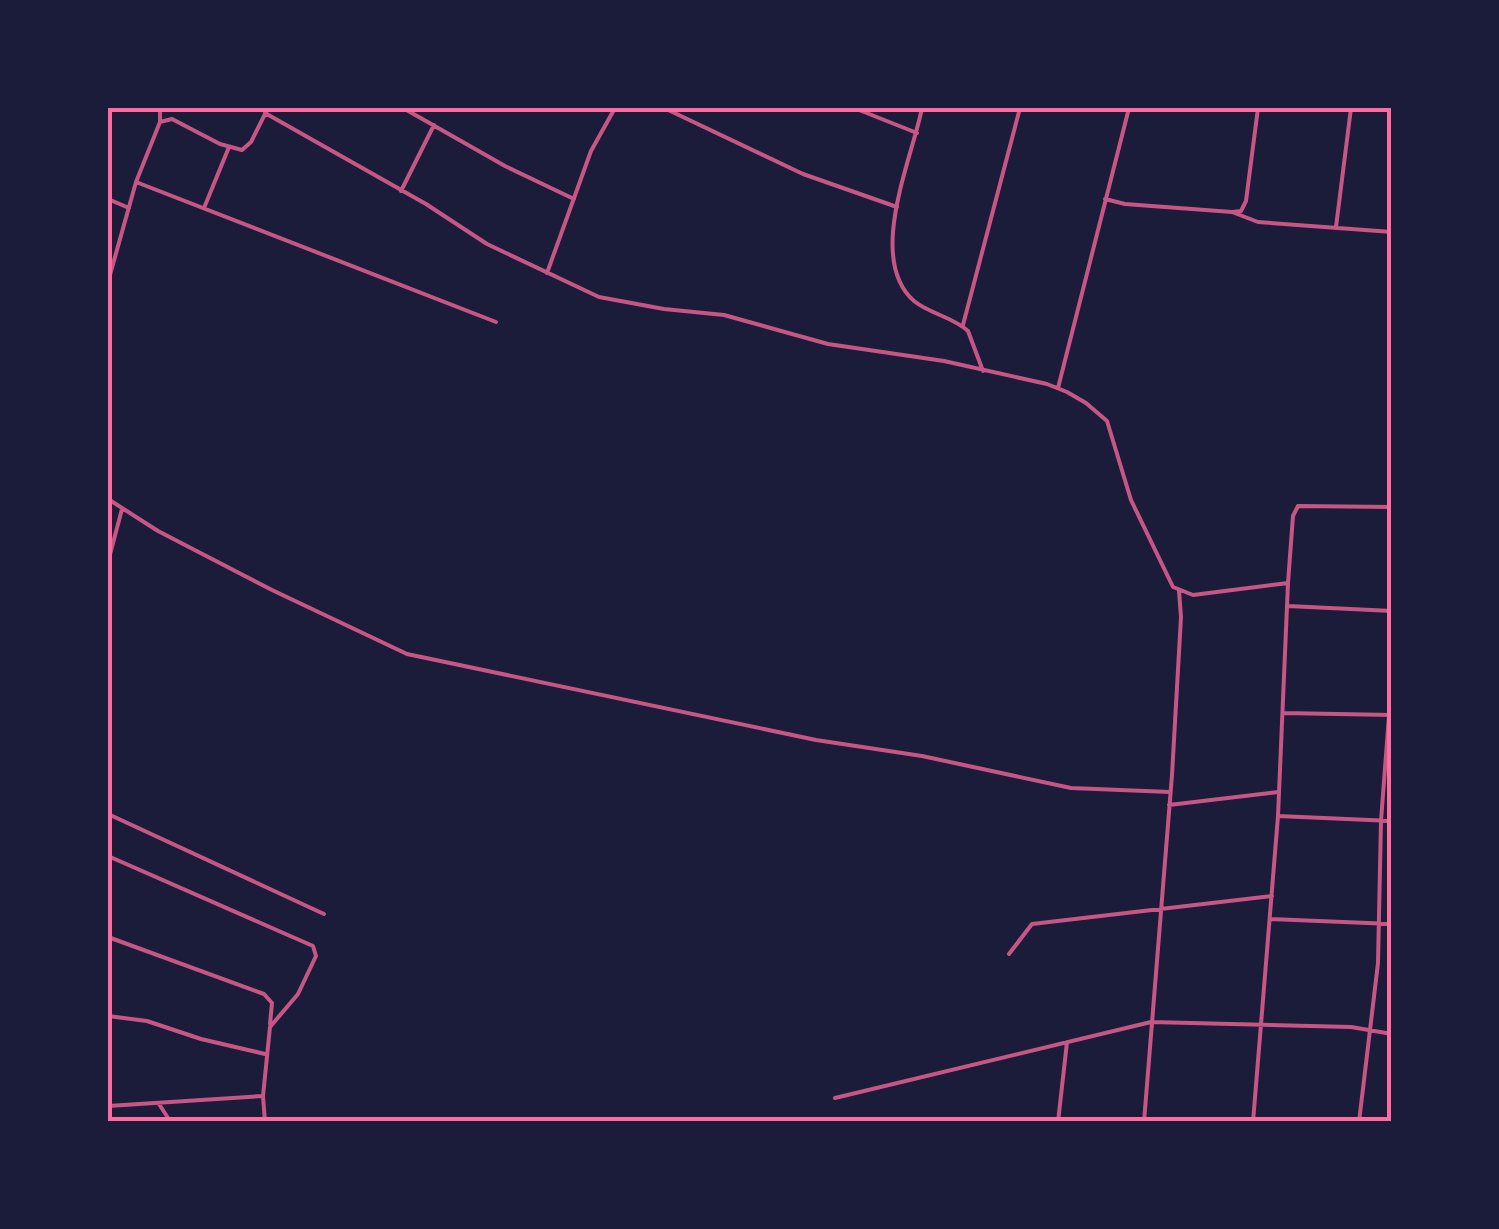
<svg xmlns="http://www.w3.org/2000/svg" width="1499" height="1229" font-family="'Sofia Sans Condensed',sans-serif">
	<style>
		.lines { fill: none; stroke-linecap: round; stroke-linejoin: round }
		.minor { stroke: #c65784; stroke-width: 4 }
		.neatline { fill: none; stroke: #ff6b9d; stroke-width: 4 }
	</style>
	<rect width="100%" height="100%" fill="#1b1b3a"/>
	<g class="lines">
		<!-- minor -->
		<path class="minor" d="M403 108 505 166 574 199
			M664 108 803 174 897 207
			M854 108 917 133
			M922 108C912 159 866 259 914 301 930 314 953 317 968 331L983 371
			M265 113 426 204 487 244 599 297 664 309 724 315 828 344 944 361 1047 384 1067 392 1086 403 1107 421 1131 500 1173 587 1193 595 1288 583 1278 816 1253 1122
			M160 122 172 119 220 144 242 150 251 142 268 108
			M136 182 496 322
			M401 191 434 125
			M108 199 129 208
			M1105 199 1125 204 1232 212 1258 222 1392 232
			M204 208 229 147
			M1232 212 1241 211 1246 201 1258 108
			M1336 227 1351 108
			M547 273 591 151 615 108
			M108 282 136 182 160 122V108
			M963 325 1020 108
			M1058 388 1129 108
			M108 499 158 531 272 590 407 654 816 740 922 756 1071 788 1170 792
			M108 562 122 509
			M1288 583 1293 516 1298 506 1392 507
			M1288 606 1392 611
			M1283 713 1392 715
			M1169 805 1279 792
			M108 814 324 914
			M1278 816 1392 821
			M108 856 313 946 316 956 298 994 270 1027 263 1096 265 1122
			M1270 919 1392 924
			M108 937 264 994 272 1003 270 1024
			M1009 954 1032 924 1272 896
			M108 1016 147 1021 201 1039 265 1054
			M835 1098 1151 1022 1351 1027 1392 1034
			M159 1104 170 1121
			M108 1106 262 1096
			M1058 1122 1067 1042
			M1144 1122 1172 775 1181 617 1179 591
			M1359 1122 1378 963 1381 821 1392 676"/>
	</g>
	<!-- border -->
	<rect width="1499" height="1229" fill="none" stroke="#1b1b3a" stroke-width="220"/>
	<rect x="110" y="110" width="1279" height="1009" class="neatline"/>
</svg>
